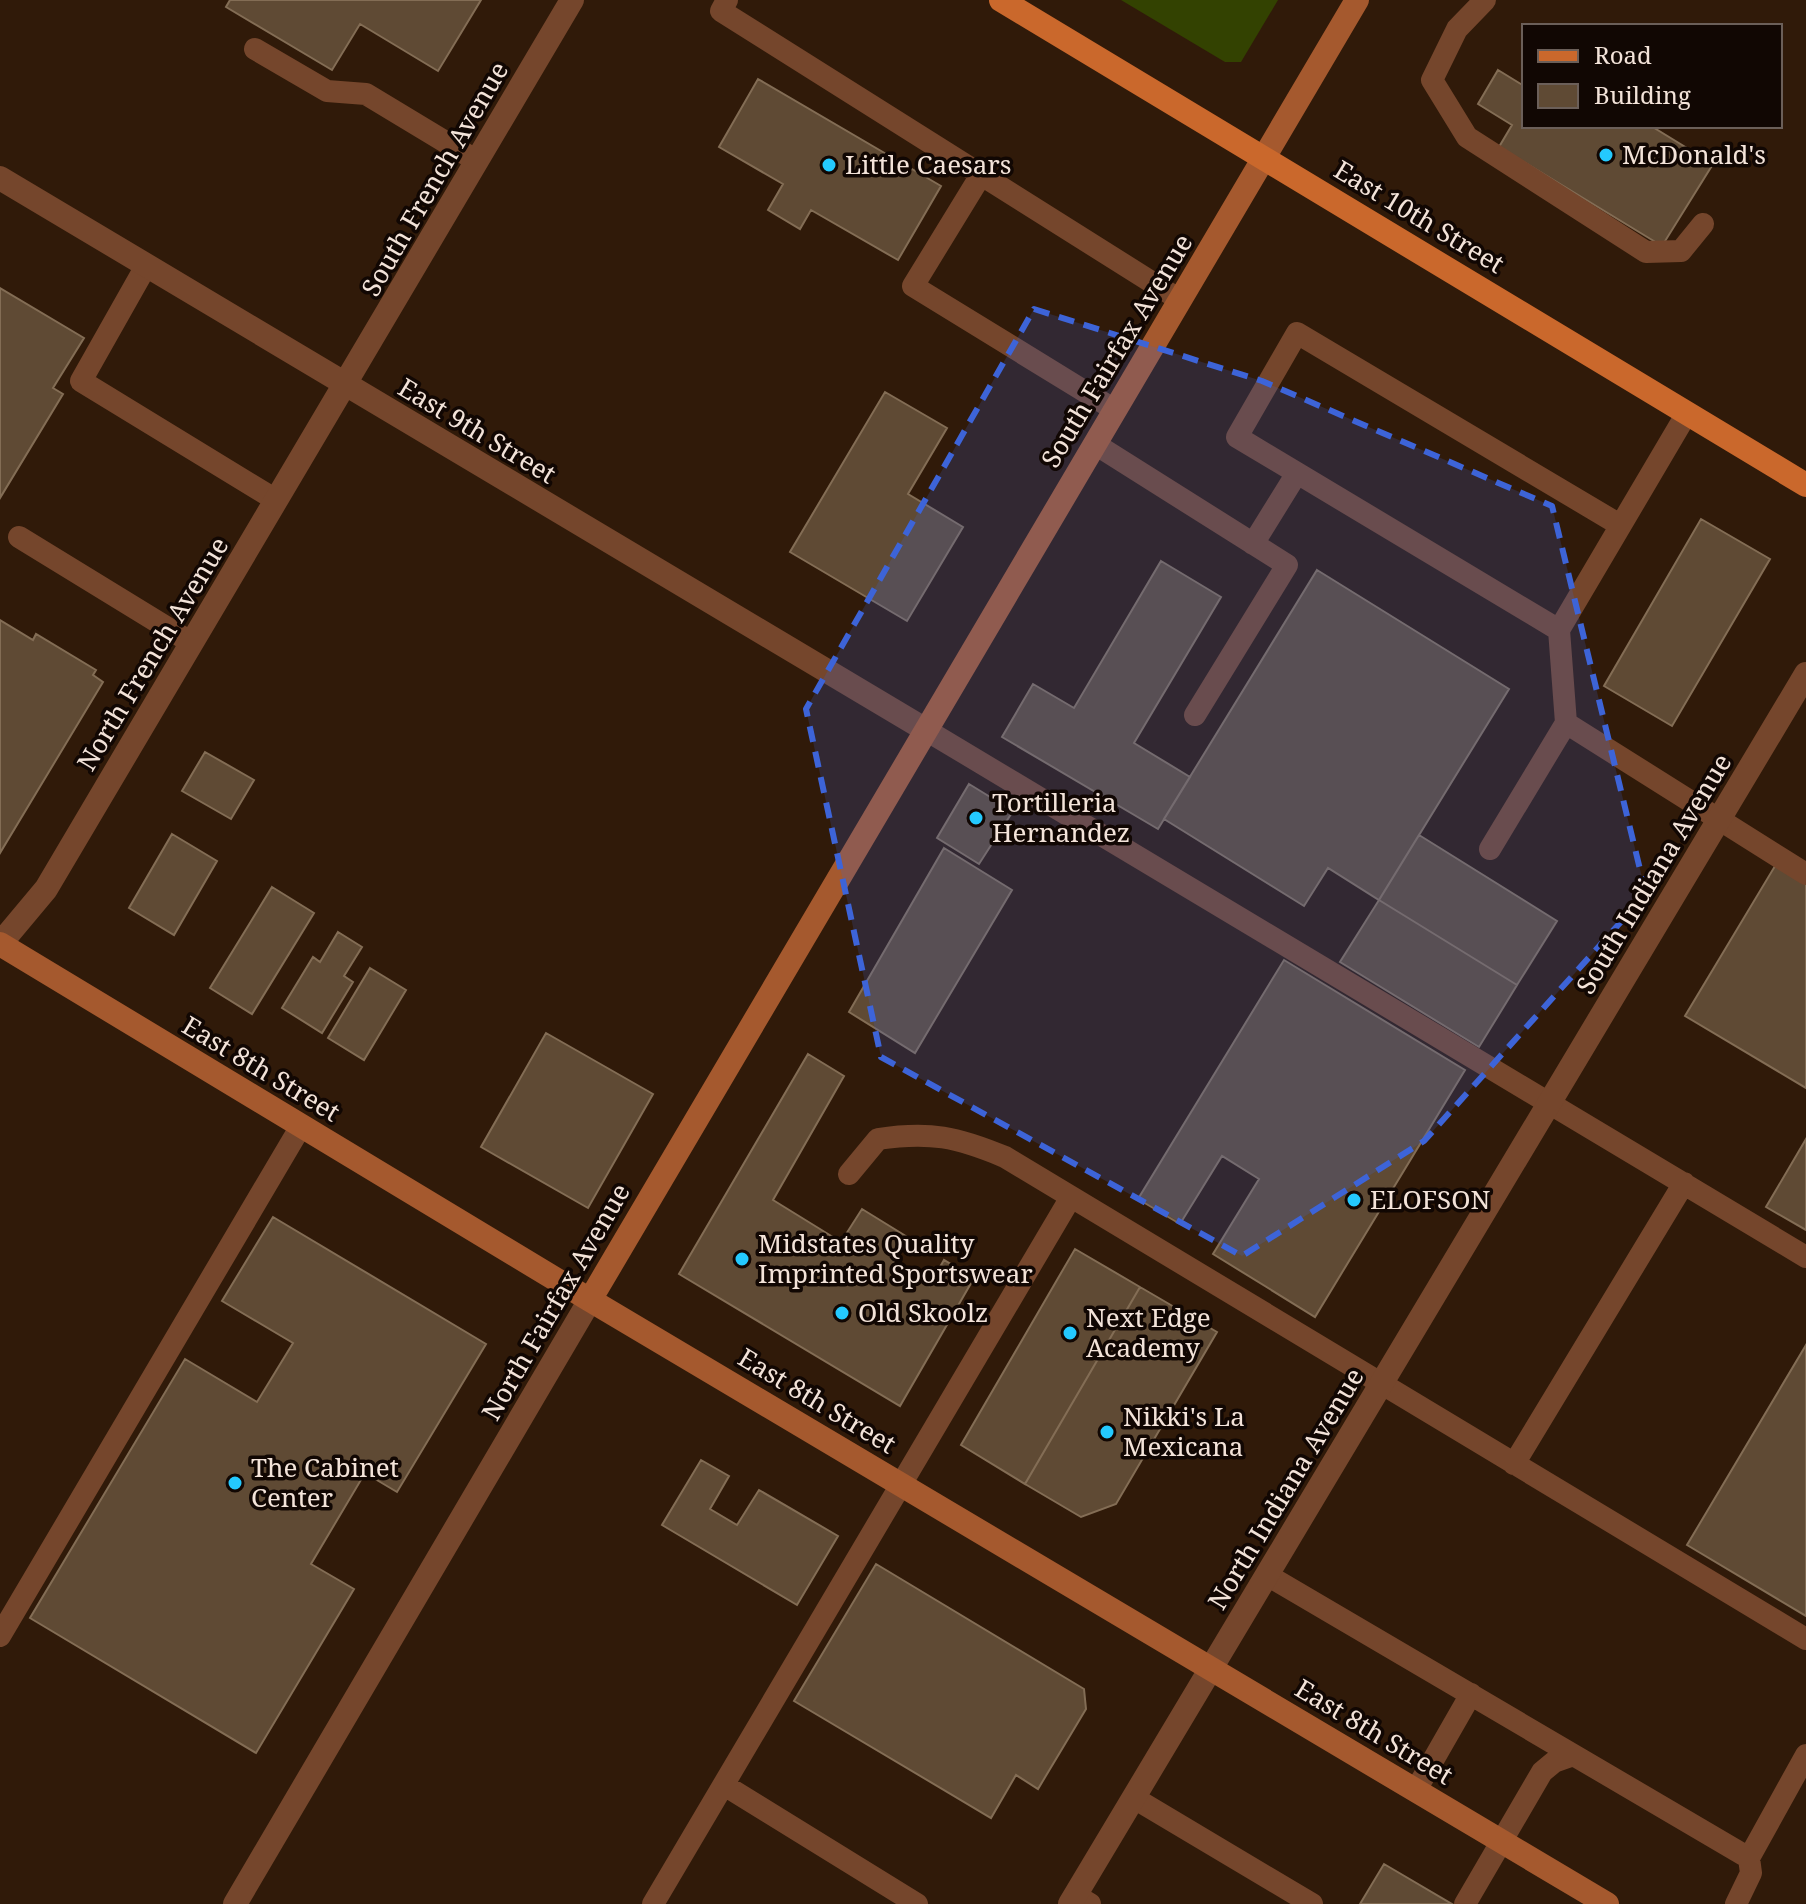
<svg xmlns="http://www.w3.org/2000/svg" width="1806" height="1904" font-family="'Noto Serif',serif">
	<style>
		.green { fill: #334201 }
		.building { fill: #5f4a34; stroke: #836d55; stroke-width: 2 }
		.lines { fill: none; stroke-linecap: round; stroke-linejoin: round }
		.lane { stroke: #75462c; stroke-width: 22 }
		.street { stroke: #75462c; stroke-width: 24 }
		.secondary { stroke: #a5592e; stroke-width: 24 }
		.primary { stroke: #ca682c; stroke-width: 24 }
		.marked { fill: #3d64d8; fill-opacity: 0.2; stroke: #3d64d8; stroke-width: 6; stroke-dasharray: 16 10; stroke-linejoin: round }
		.poi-dot { fill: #24c9fe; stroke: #110703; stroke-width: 3 }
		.labels { text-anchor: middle; stroke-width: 7; stroke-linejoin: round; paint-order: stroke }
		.poi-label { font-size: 26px; fill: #f3e3d9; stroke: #110703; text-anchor: start }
		.street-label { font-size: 26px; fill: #f3e3d9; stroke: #110703 }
	</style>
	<rect width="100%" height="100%" fill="#301a09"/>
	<!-- green -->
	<path class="green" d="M1121 0H1278L1241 62H1225Z"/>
	<!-- building -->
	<path class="building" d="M230 0H481L438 71 360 24 332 70 226 7Z
		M1498 70 1524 86V126H1651L1713 164 1662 246 1499 147 1512 125 1478 104Z
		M758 79 941 186 898 260 811 210 800 229 768 210 783 184 719 147Z
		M0 288 84 338 53 388 63 394 0 498Z
		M885 392 947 428 908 494 963 527 907 621 790 552Z
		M1701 519 1770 559 1672 726 1604 686Z
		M1161 561 1221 597 1134 743 1190 777 1158 829 1002 737 1033 684 1074 708Z
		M1317 570 1509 689 1379 900 1328 868 1304 906 1164 819Z
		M0 620 33 640 36 634 96 670 93 675 103 682 0 853Z
		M205 752 254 780 231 819 182 791Z
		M969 784 1013 811 979 864 937 838Z
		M172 834 217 861 174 935 129 908Z
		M1419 835 1557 921 1517 985 1379 900Z
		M944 848 1012 890 915 1053 849 1012Z
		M1775 866 1806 884V1088L1685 1016Z
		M272 887 314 913 252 1014 210 988Z
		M1379 900 1517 985 1479 1047 1340 962Z
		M338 932 362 947 344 976 353 982 322 1033 282 1008 313 957 320 962Z
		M1284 960 1465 1070 1315 1317 1213 1254 1259 1179 1222 1156 1180 1224 1138 1199Z
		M370 968 406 990 364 1060 328 1038Z
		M546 1033 653 1094 588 1208 481 1147Z
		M808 1054 844 1076 773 1200 841 1242 862 1209 909 1238 893 1264 929 1286 944 1260 974 1278 900 1406 679 1274Z
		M1806 1139V1230L1766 1207Z
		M273 1217 486 1344 397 1492 365 1473 311 1564 354 1589 256 1753 30 1618 185 1359 257 1402 293 1343 222 1301Z
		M1075 1249 1140 1287 1025 1484 961 1445Z
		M1140 1287 1217 1332 1116 1504 1081 1517 1025 1484Z
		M1806 1345V1616L1687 1545Z
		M701 1460 729 1476 710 1509 737 1525 759 1490 838 1536 797 1605 662 1525Z
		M876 1564 1084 1689 1086 1709 1038 1789 1016 1775 991 1818 794 1701Z
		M1384 1864 1452 1904H1360Z"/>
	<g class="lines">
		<!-- lane -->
		<path class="lane" d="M727 0 721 11 1180 300
			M1485 0 1457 29 1432 80 1467 137 1646 252 1681 251 1703 224
			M255 49 327 91 366 94 477 161
			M981 175 913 286 1115 410
			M146 266 81 381 276 500
			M1095 444 1287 565 1195 715
			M1620 525 1297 333 1237 437 1559 630 1687 413
			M19 537 192 643
			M1253 544 1297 473
			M1559 630 1566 723 1806 874
			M926 730 1806 1257
			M1490 849 1566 723
			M849 1174 878 1139C930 1131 957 1137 1005 1157L1806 1639
			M1514 1464 1684 1183
			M1267 1575 1749 1858
			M0 1636 301 1126
			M724 1785 917 1904
			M1416 1790 1471 1694
			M1134 1798 1312 1904
			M1075 1895 1090 1904
			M653 1904 1071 1197
			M1465 1904 1542 1772 1554 1762 1571 1756
			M1736 1904 1751 1873 1749 1858 1806 1755"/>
		<!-- street -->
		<path class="street" d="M0 178 926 730
			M0 944 46 889 572 0
			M235 1904 590 1300
			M1070 1904 1806 674"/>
		<!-- secondary -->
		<path class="secondary" d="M0 944 590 1300 1607 1904
			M590 1300 1357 0"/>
		<!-- primary -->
		<path class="primary" d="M1001 0 1806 485"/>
	</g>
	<!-- marked area -->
	<path class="marked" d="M1034 309 1262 381 1552 506 1646 894 1424 1141 1242 1256 881 1057 806 709Z"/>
	<!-- markers -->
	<g class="poi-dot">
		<circle cx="1606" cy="155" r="8"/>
		<circle cx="829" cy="165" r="8"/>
		<circle cx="976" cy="818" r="8"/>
		<circle cx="1354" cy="1200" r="8"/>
		<circle cx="742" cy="1259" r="8"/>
		<circle cx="842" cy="1313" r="8"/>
		<circle cx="1070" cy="1333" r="8"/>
		<circle cx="1107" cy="1432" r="8"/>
		<circle cx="235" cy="1483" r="8"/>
	</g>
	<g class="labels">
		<!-- poi labels -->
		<g class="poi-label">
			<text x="1622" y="164">McDonald's</text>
			<text x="845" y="174">Little Caesars</text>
			<text x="992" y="812">Tortilleria<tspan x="992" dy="30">Hernandez</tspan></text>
			<text x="1370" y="1209">ELOFSON</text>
			<text x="758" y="1253">Midstates Quality<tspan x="758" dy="30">Imprinted Sportswear</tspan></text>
			<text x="858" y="1322">Old Skoolz</text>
			<text x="1086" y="1327">Next Edge<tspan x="1086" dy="30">Academy</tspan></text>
			<text x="1123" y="1426">Nikki's La<tspan x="1123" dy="30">Mexicana</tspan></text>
			<text x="251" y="1477">The Cabinet<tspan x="251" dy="30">Center</tspan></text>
		</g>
		<!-- street labels -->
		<g class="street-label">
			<text transform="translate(435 179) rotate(-60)" y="9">South French Avenue</text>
			<text transform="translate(1419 217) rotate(31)" y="9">East 10th Street</text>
			<text transform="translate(1117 351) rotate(-59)" y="9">South Fairfax Avenue</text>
			<text transform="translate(477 431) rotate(31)" y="9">East 9th Street</text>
			<text transform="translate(153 654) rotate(-59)" y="9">North French Avenue</text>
			<text transform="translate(1654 874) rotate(-59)" y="9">South Indiana Avenue</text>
			<text transform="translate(261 1069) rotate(31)" y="9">East 8th Street</text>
			<text transform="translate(556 1302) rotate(-60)" y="9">North Fairfax Avenue</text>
			<text transform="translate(817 1401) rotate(31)" y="9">East 8th Street</text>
			<text transform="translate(1286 1489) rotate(-59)" y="9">North Indiana Avenue</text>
			<text transform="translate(1374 1732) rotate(31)" y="9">East 8th Street</text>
		</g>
	</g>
	<!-- legend -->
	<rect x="1522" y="24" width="260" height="104" fill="#110703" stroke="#6b5f59" stroke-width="2"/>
	<rect x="1538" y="50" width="40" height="12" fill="#ca682c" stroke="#6b5f59" stroke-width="2"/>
	<text x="1594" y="64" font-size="24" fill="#f3e3d9">Road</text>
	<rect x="1538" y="84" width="40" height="24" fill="#5f4a34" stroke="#6b5f59" stroke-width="2"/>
	<text x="1594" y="104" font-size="24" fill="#f3e3d9">Building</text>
</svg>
